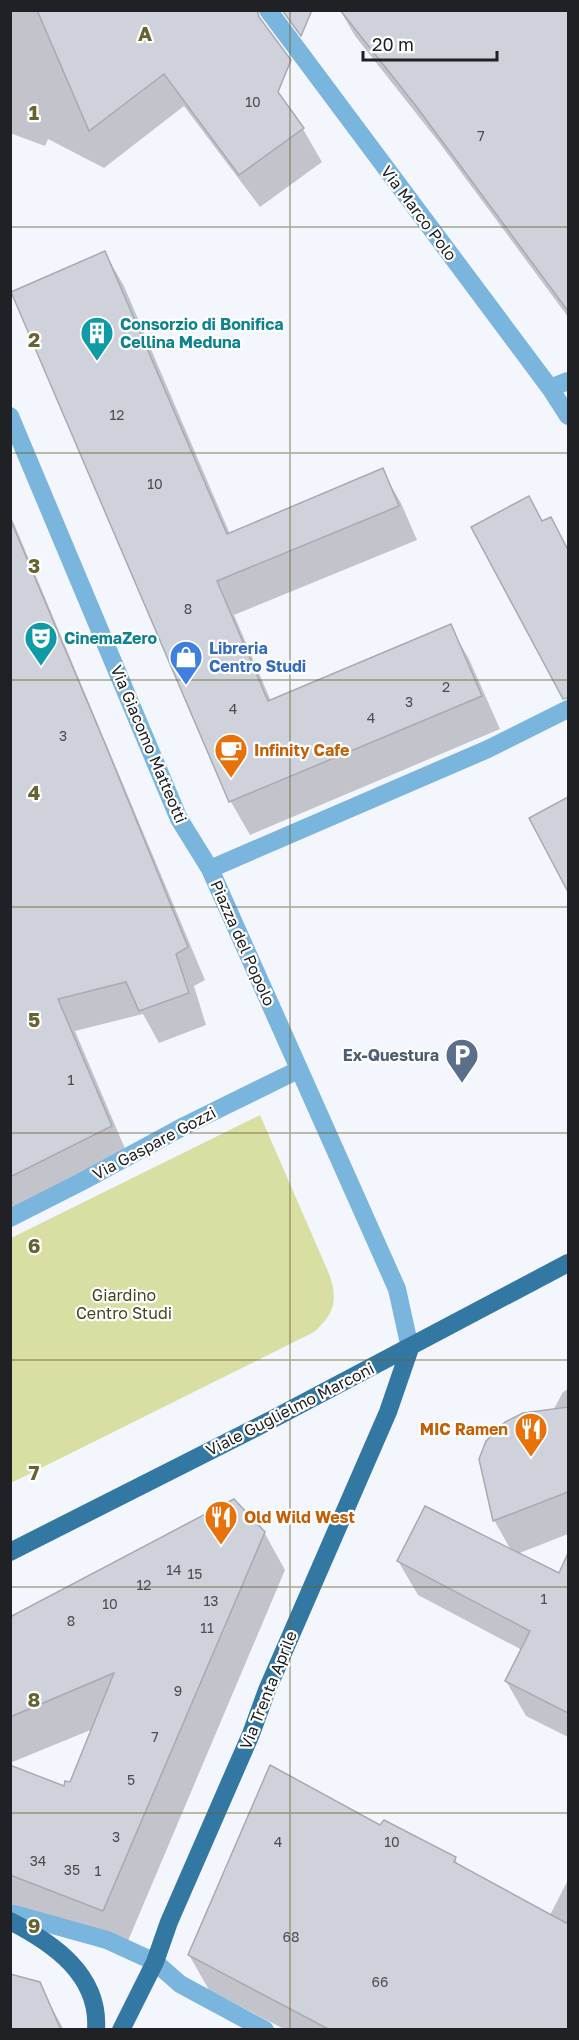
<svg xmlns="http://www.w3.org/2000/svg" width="579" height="2040" font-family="'Golos Text',sans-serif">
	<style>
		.garden { fill: #d9dea3 }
		.shadow { fill: #0003 }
		.building { fill: #cfd2db; stroke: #a7aab3; stroke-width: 1.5 }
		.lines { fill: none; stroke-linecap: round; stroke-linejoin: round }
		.minor { stroke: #7ab5dd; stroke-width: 18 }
		.major { stroke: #3378a3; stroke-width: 18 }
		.grid { fill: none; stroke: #66632f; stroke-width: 1.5; stroke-opacity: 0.55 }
		.labels { text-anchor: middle; stroke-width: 4.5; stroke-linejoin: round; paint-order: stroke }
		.number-label { font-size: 14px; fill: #4c4d52 }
		.street-label { font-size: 16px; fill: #202125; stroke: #fff }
		.culture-label { font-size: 16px; font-weight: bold; fill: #0d838f; stroke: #fff; text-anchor: start }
		.shop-label { font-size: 16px; font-weight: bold; fill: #366cbe; stroke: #fff; text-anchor: start }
		.food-label { font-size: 16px; font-weight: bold; fill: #c56008; stroke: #fff; text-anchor: start }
		.service-label { font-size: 16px; font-weight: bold; fill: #4e5e75; stroke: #fff; text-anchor: end }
		.park-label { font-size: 16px; fill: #44461b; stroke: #fff }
		.grid-label { font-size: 20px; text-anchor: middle; font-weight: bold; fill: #66632f; stroke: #fff; stroke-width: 4.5; stroke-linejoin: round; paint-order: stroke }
	</style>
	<rect width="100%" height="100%" fill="#f4f6fe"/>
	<!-- garden -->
	<path class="garden" d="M260 1115 330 1276C338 1302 334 1314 314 1332L11 1483V1238Z"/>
	<!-- shadow -->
	<path class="shadow" d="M10 10H206L303 129 322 162 260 207 184 106 104 168 48 139 45 146 10 133Z
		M340 10H568V317L438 141 355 36Z
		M105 253 124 286 230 534 382 470 401 503 417 540 234 615 271 701 450 626 469 659 500 729 250 835 231 802 13 293Z
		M10 514 205 980 194 986 206 1025 159 1043 143 1014 75 1031 129 1158 10 1219Z
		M550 519 568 550V694L564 696 542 522Z
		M568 798V889L531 818Z
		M568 1389V1534L517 1554 568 1580V1737L526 1716 506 1681 522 1650 418 1595 398 1561 512 1552 494 1520 563 1392Z
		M264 1532 285 1570 125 1948 10 1903V1767L65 1788 71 1784 93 1729 10 1763V1618Z
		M380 1827 454 1858 460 1867 550 1915 568 1880V2030H286L209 1990 189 1955Z
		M39 1984 64 2030H10Z"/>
	<!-- building -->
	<path class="building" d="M37 10H257L259 17 291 60 278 92 304 128 239 175 164 74 89 131Z
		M282 10H312L301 36Z
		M340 10H568V311L416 106Z
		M105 251 227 534 383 468 399 506 217 581 268 701 451 624 482 696 229 802 11 292Z
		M529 496 542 521 551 517 568 550V698L563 699 471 527Z
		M11 521 106 746 188 947 176 954 189 993 139 1011 126 982 58 999 112 1126 10 1177Z
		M568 797V892L529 818Z
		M568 1407V1492L493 1521 479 1459 486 1441 505 1422 523 1413Z
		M234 1499 265 1532 103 1911 10 1875V1765L64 1786 65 1781 70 1782 114 1673 10 1717V1617Z
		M425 1506 559 1573 568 1553V1713L505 1681 530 1631 397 1561Z
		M270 1765 380 1825 384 1820 456 1857 454 1862 568 1924V2030H330L188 1955Z
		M10 1974 40 1982 61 2030H10Z"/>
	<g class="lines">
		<!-- minor -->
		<path class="minor" d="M268 10 550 388 568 416
			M550 388 568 381
			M10 416 179 819 210 869 397 1289 410 1348
			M210 869 488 749 568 709
			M10 1218 81 1182 186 1125 298 1070
			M10 1913 107 1940 155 1962 180 1984 265 2030"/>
		<!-- major -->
		<path class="major" d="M10 1552 271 1420 568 1263
			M10 1921C53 1943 100 1975 96 2030
			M121 2030 155 1962 169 1922 251 1734 267 1690 388 1412 410 1348"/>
	</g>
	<!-- grid -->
	<path class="grid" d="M290 10V2030M10 227H568M10 453H568M10 680H568M10 907H568M10 1133H568M10 1360H568M10 1587H568M10 1813H568"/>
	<!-- icons -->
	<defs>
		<g id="building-pin" transform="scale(1.725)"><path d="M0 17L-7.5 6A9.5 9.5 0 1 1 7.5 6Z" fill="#0f9aa8" stroke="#fff"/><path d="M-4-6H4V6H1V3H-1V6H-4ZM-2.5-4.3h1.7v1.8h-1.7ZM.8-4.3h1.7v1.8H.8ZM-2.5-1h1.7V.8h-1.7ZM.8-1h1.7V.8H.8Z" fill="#fff"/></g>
		<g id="theatre-pin" transform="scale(1.725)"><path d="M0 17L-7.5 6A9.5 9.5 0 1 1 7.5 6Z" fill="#0f9aa8" stroke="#fff"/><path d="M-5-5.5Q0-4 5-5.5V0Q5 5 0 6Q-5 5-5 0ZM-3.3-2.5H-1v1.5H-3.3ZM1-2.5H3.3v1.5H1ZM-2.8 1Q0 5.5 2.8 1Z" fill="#fff"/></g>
		<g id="shop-pin" transform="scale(1.725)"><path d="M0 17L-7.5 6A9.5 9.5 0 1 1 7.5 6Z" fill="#3f7fe0" stroke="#fff"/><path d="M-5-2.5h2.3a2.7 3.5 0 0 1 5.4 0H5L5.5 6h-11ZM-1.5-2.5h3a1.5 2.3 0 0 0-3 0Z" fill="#fff"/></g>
		<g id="cafe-pin" transform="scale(1.725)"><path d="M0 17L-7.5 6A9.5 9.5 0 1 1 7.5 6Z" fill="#e8710a" stroke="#fff"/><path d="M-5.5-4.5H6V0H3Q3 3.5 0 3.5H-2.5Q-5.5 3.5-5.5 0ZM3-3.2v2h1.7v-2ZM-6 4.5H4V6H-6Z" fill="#fff"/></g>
		<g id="parking-pin" transform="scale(1.725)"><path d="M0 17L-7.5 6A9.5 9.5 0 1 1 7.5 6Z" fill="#5c6f8a" stroke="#fff"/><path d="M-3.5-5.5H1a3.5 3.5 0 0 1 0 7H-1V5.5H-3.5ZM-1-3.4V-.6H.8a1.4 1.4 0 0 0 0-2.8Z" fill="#fff"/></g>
		<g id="restaurant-pin" transform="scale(1.725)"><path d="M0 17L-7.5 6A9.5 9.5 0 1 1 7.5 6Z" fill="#e8710a" stroke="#fff"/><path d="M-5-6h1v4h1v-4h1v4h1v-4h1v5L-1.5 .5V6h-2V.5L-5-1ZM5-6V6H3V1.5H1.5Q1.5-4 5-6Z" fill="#fff"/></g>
	</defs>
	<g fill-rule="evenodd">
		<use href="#building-pin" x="97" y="333"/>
		<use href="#theatre-pin" x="41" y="638"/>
		<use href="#shop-pin" x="186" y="657"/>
		<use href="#cafe-pin" x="231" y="750"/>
		<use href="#parking-pin" x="462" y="1055"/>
		<use href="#restaurant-pin" x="531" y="1429"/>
		<use href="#restaurant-pin" x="221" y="1517"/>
	</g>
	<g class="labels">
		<!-- number labels -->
		<g class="number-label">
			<text x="253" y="107">10</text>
			<text x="481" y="141">7</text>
			<text x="117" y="420">12</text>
			<text x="155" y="489">10</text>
			<text x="188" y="614">8</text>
			<text x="446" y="692">2</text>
			<text x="409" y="707">3</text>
			<text x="233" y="714">4</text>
			<text x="371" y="723">4</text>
			<text x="63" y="741">3</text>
			<text x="71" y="1085">1</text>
			<text x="174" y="1575">14</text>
			<text x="195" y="1579">15</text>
			<text x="144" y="1590">12</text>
			<text x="544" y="1604">1</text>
			<text x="211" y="1606">13</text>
			<text x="110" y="1609">10</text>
			<text x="71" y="1626">8</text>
			<text x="207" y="1633">11</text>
			<text x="178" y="1696">9</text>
			<text x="155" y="1742">7</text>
			<text x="131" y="1785">5</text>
			<text x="116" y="1842">3</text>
			<text x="278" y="1847">4</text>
			<text x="392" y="1847">10</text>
			<text x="38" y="1866">34</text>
			<text x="72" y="1875">35</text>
			<text x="98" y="1876">1</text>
			<text x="291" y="1942">68</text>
			<text x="380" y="1987">66</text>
		</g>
		<!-- street labels -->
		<g class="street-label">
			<text transform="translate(419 213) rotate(53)" y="6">Via Marco Polo</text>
			<text transform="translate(149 744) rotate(67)" y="6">Via Giacomo Matteotti</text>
			<text transform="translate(243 943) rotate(66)" y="6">Piazza del Popolo</text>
			<text transform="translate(154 1143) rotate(-28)" y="6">Via Gaspare Gozzi</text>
			<text transform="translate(290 1409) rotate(-27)" y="6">Viale Guglielmo Marconi</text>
			<text transform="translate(268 1690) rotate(-68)" y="6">Via Trenta Aprile</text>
		</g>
		<!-- culture labels -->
		<g class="culture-label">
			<text x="120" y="330">Consorzio di Bonifica<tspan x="120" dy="18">Cellina Meduna</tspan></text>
			<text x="64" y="644">CinemaZero</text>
		</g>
		<!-- shop labels -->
		<g class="shop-label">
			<text x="209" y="654">Libreria<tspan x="209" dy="18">Centro Studi</tspan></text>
		</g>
		<!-- food labels -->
		<g class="food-label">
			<text x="254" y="756">Infinity Cafe</text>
			<text x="508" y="1435" text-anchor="end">MIC Ramen</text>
			<text x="244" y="1523">Old Wild West</text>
		</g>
		<!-- service labels -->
		<g class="service-label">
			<text x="439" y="1061">Ex-Questura</text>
		</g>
		<!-- park labels -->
		<g class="park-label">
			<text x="124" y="1301">Giardino<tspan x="124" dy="18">Centro Studi</tspan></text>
		</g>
	</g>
	<g class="grid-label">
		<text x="145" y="41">A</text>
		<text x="34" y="120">1</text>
		<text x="34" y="347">2</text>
		<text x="34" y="573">3</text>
		<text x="34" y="800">4</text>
		<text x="34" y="1027">5</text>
		<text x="34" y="1253">6</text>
		<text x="34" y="1480">7</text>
		<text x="34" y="1707">8</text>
		<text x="34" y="1933">9</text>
	</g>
	<!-- border -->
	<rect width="579" height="2040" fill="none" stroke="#202125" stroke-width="24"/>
	<!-- scale -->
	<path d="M363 51v9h134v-9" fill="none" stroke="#202125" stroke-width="3"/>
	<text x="372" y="51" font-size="18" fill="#202125" stroke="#ffffff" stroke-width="4.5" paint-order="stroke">20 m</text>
</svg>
